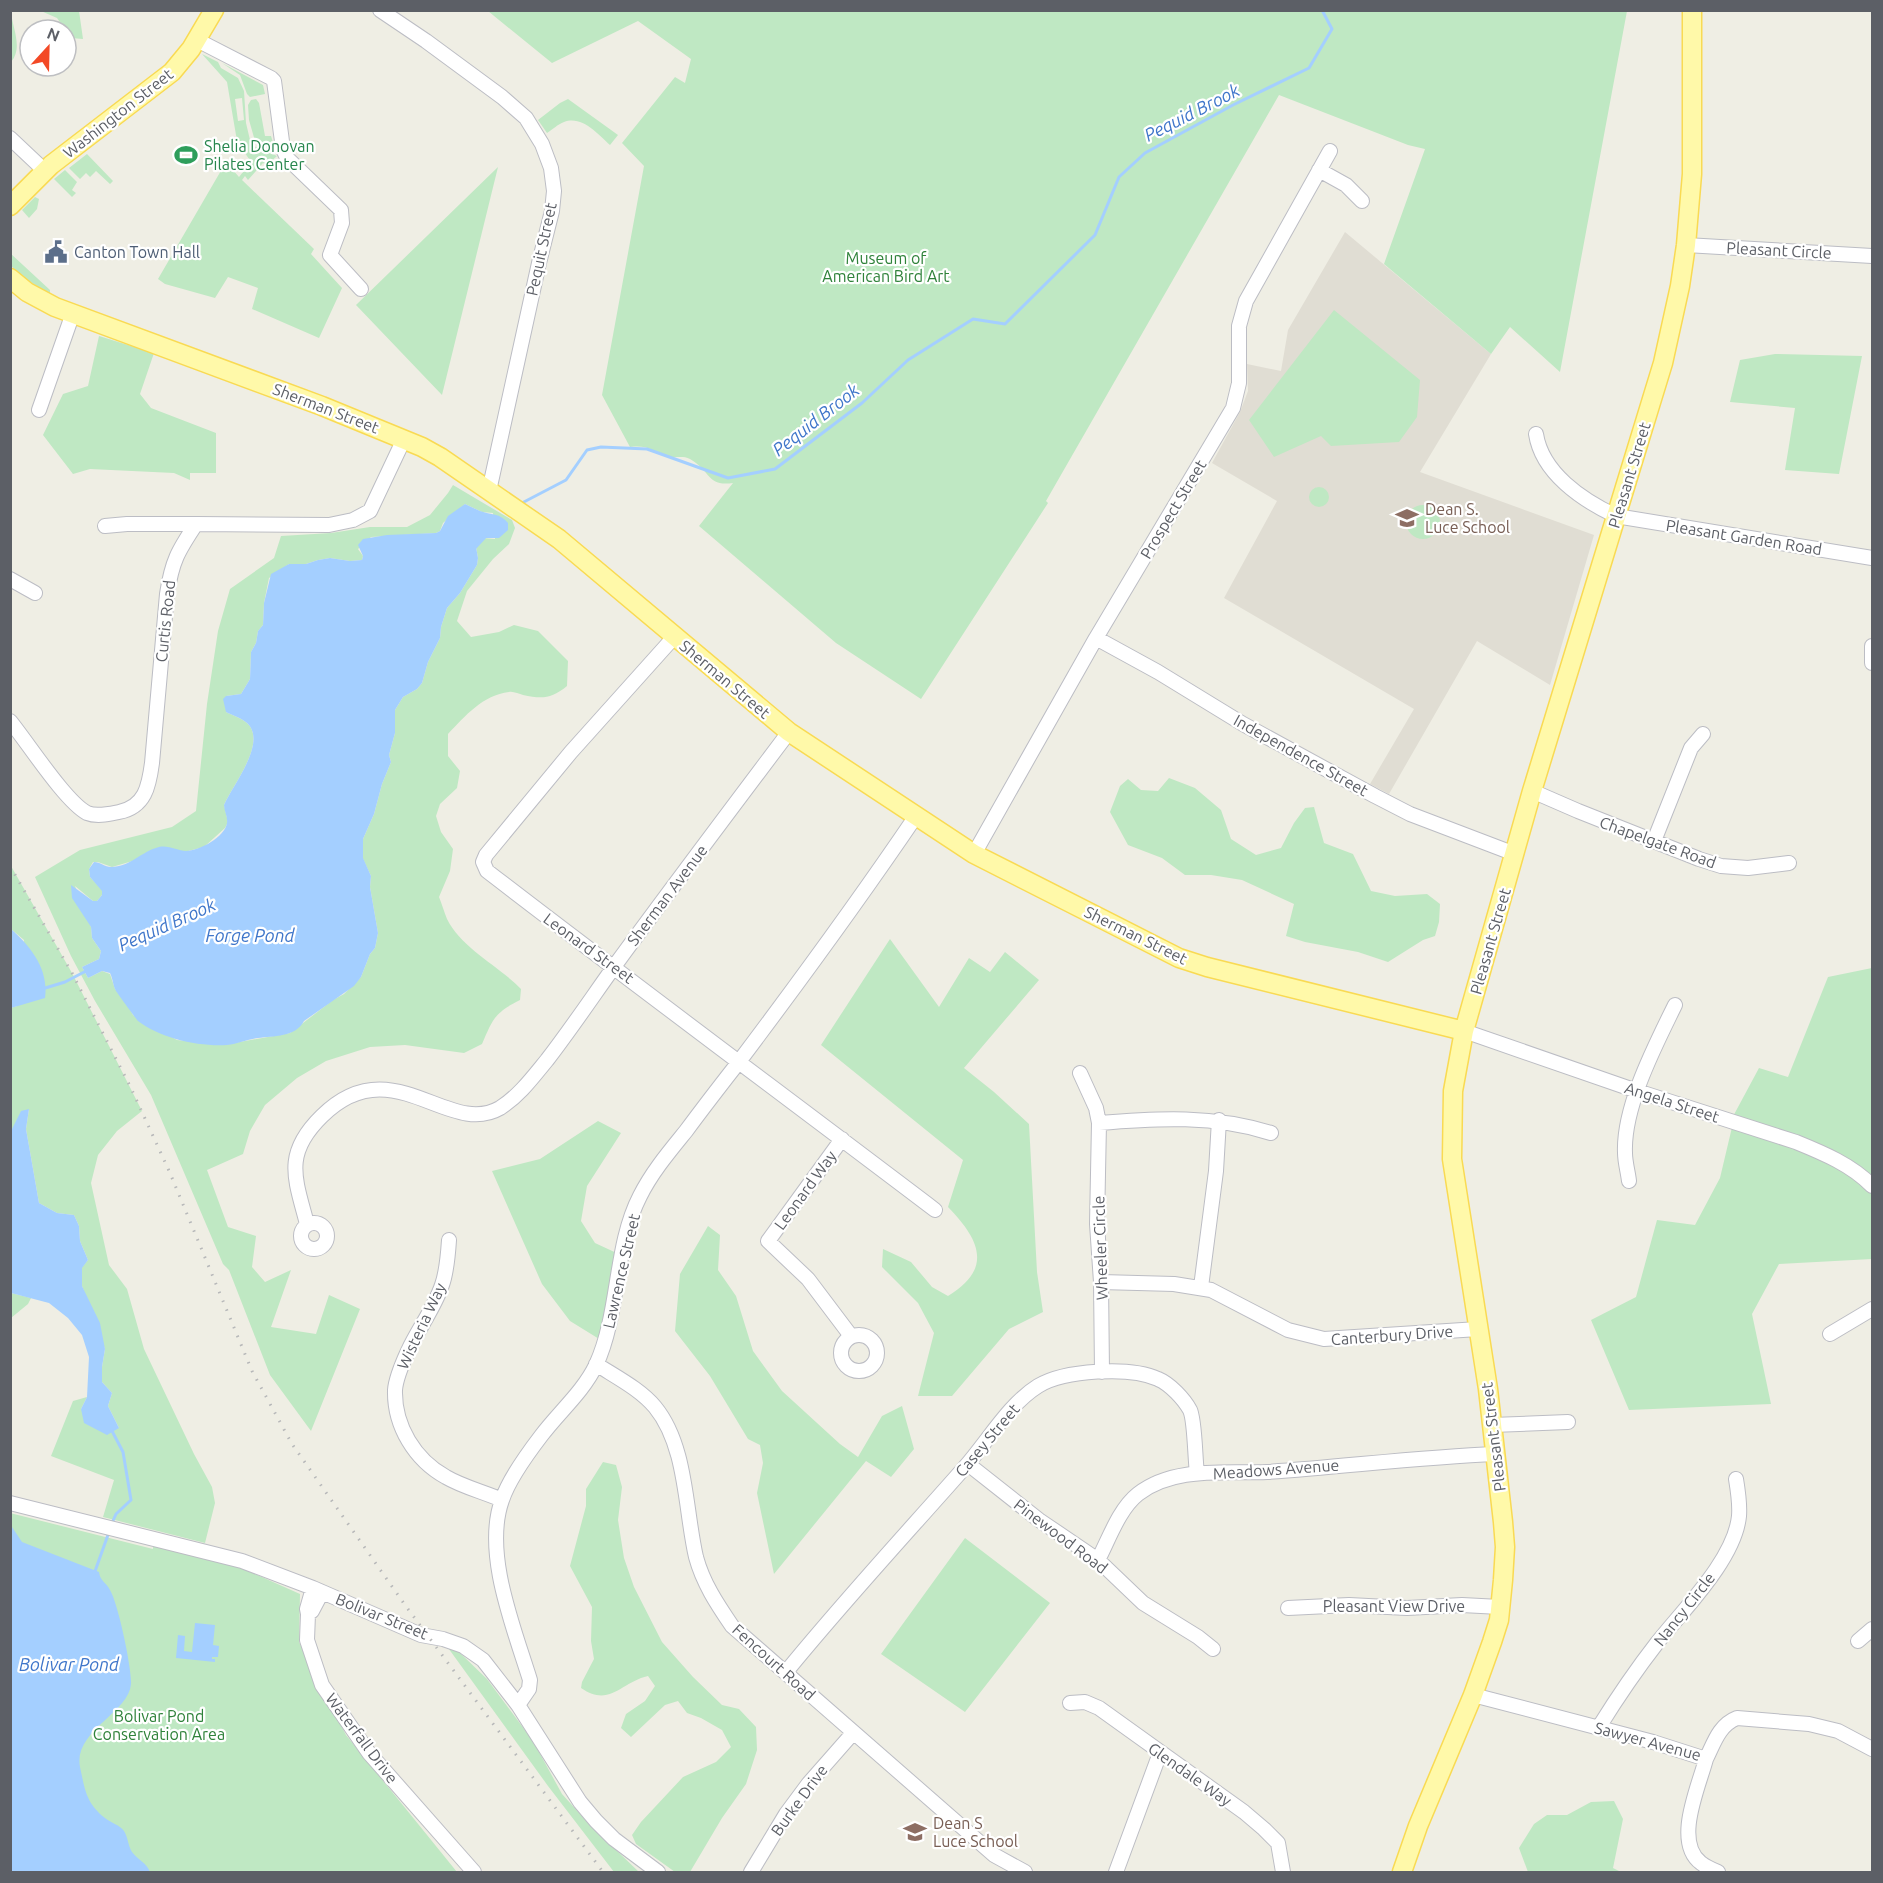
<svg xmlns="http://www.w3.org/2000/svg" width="1883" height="1883" font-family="Ubuntu,sans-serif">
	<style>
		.education { fill: #e0ddd3 }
		.green { fill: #bfe8c3; fill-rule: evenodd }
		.water { fill: #a4cfff }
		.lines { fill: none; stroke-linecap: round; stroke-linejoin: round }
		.stream { stroke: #a4cfff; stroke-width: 3 }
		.minor-casing { stroke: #bcbdc4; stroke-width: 16 }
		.major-casing { stroke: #f9da53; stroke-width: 21 }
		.minor { stroke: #fff; stroke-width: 14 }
		.major { stroke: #fff9a9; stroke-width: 18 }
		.rail { stroke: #b7b8b9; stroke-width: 3; stroke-dasharray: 1.5 8; stroke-linecap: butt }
		.labels { text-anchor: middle; stroke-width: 4.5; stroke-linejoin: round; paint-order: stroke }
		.street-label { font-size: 16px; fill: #5c5f66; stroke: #fff }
		.leisure-label { font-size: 16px; fill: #27864d; stroke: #fff; text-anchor: start }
		.service-label { font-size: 16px; fill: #4e5e75; stroke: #fff; text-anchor: start }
		.park-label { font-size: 16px; fill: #2f823a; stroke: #fff }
		.education-label { font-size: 16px; fill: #785e54; stroke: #fff; text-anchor: start }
		.water-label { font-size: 18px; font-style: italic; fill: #3f76ca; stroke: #fff }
	</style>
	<rect width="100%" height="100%" fill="#efeee4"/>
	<!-- education -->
	<path class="education" d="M1345 232 1491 354 1420 472 1594 535 1550 685 1477 641 1389 794 1370 784 1414 709 1224 598 1277 501 1212 463 1240 412 1248 391 1247 364 1281 371 1288 330Z"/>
	<!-- green -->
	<path class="green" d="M12 11 11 13C13 29 23 48 11 62L10 11Z
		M41 11H79L83 39 71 38 57 18Z
		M488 11H1627L1560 372 1510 327 1491 354 1384 264 1425 149 1408 145 1279 95 1046 501 1048 503 921 699 836 643 699 526 733 483C707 487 710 470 690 459 682 455 674 459 666 456 650 451 650 445 630 447L602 395 644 166 622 143 675 77 685 83 691 59 638 21 552 63Z
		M202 54 218 62 221 68 238 78 244 91 246 123 250 140 254 146 277 156 267 165 263 163 248 180 245 176 242 180 314 249 311 254 342 288 319 338 252 309 258 288 228 277 215 298 165 284 158 279 226 162 239 177 251 162 237 141 227 82ZM242 98 244 120 238 121 235 99Z
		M222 63 263 85 265 94 250 97 247 94 240 75Z
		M256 99 259 103 265 136H271L276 152 255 141 249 120 248 105 251 100Z
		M568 99 618 135 610 145C598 134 582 115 564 122 558 124 552 130 547 133L538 120 560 103Z
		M87 154 113 181 110 184 96 171 90 177 86 173 80 179 69 168Z
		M498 167 442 395 356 305Z
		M65 170 77 182 72 190 76 193 72 197 54 179Z
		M35 197 39 199 37 209 29 218 22 210Z
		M10 253 50 290V294L24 278 11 266Z
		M1334 310 1420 380 1417 417 1399 442 1331 446 1321 436 1274 457 1249 420Z
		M99 336 154 353 140 394 151 408 216 433V473H190V480L174 473 90 469 73 474 43 435 63 394 88 386Z
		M1775 354 1862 356 1839 474 1785 470 1795 408 1730 402 1740 360Z
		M453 485 512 520 515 528 509 544 493 559 467 591 457 621 471 637 499 632 514 625 538 631 568 661 567 686C551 699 542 699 523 695 519 694 513 691 509 692 483 695 465 716 448 734V756L460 771 457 788 440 804 436 816 441 832 453 849 450 871 439 897C442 904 444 912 447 919 461 948 499 966 521 989L520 1000C494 1013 493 1019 482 1044L464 1053 405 1045 370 1047 326 1061 297 1078 265 1105 250 1131 243 1154 207 1170 228 1227 256 1236 252 1267 265 1282 291 1270 271 1327 316 1334 329 1295 360 1309 311 1431 270 1375 229 1270 223 1264 151 1095 95 1001 71 956 35 877 80 850 172 827 196 811 207 704 218 631 230 589 274 558 281 536 331 533 370 527H407L430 515 448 493ZM465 504 482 512 493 513 495 539 483 538 476 547 478 558 477 565 460 593 447 608 441 627 440 638 428 662 422 683 417 689 403 697 395 710V733L389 755 391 762 382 784 374 814 363 839V859L371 876 370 887 378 933 375 948 370 954 361 977 344 994 333 1000 290 1033 223 1045 177 1040 133 1015 129 1007 115 989 110 974 102 971 88 978 82 967 99 959 101 951 92 938 91 927 75 886 93 901H97L102 895V890L90 877 89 869 93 862H98L112 867 136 860 149 851 184 852 204 847 225 828 228 822 224 805C232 786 268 742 247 723 241 718 232 715 226 712V696L241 694 250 679 251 652 256 643 258 631 263 625 264 603 269 578 289 564H306L318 560 330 558 350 561 362 560 363 556 358 549 371 537 436 533 440 531 443 523Z
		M1309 497a10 10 0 1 1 20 0a10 10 0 1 1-20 0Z
		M1406 522a17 17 0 1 1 34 0a17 17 0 1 1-34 0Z
		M1169 778 1195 788 1221 810 1231 839 1256 855 1281 848 1294 823 1305 808 1314 807 1324 843 1353 854 1371 891 1395 896 1427 894 1440 904 1439 922 1435 936 1423 940 1388 962 1358 952 1305 942 1286 936 1294 904 1242 880 1211 875H1185L1162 858 1128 845 1110 812 1120 786 1128 779 1141 790 1158 791Z
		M11 866 72 973 142 1111 117 1131 98 1155 91 1183 109 1265 127 1289 144 1349 194 1454 212 1487 215 1503 205 1543 103 1517 114 1480 51 1456 73 1401 87 1397 81 1409 119 1428 108 1406 112 1393 102 1382V1367L105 1349 82 1286V1267L88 1260 80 1241 79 1226 74 1215 57 1213 39 1203 26 1129 29 1109 11 1131V1008L17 1006 24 940 11 929Z
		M890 939 939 1007 969 958 990 972 1005 952 1039 980 964 1068 994 1092 1029 1124 1037 1272 1043 1312 1009 1329 952 1396H918L934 1333 918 1303 882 1267 883 1249 911 1262 932 1287 948 1296C994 1268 979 1239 948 1207L963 1160 821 1045Z
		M1872 968V1259L1779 1264 1752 1314 1771 1404 1629 1410 1591 1320 1636 1297 1657 1220 1695 1225 1720 1178 1733 1123 1730 1122 1759 1068 1788 1077 1828 977Z
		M598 1121 621 1133 587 1186 581 1221 595 1243 623 1256 604 1342 570 1321 542 1284 492 1171 540 1159Z
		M708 1226 720 1235 718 1270 736 1296 753 1351 782 1391 840 1444 858 1457 882 1416 902 1406 914 1449 891 1477 866 1461 774 1574 757 1493 763 1463 760 1445 748 1439 710 1376 675 1331 680 1274Z
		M11 1293 31 1298 28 1304 11 1318Z
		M603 1462 616 1465 622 1487 618 1520 624 1558 634 1587 662 1642 693 1677 722 1705 739 1709 756 1727 757 1750 746 1784 722 1818 690 1872H675L636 1844 632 1835 641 1822 683 1777 716 1762 731 1747 722 1730 701 1718 687 1713 678 1701 665 1705 631 1737 621 1728 626 1714 645 1701 655 1686 648 1676C621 1682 610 1708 581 1688L582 1682 594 1659 591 1641 592 1607 570 1566 586 1506V1489Z
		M10 1513 153 1549V1543L242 1568 300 1594 299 1642 346 1735 457 1872H11Z
		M965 1538 1050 1603 965 1712 881 1654Z
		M446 1645 459 1652 487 1679 533 1741 562 1794 590 1825 639 1872H614L548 1786Z
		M1614 1801 1623 1819 1613 1868 1621 1872H1528L1519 1848 1534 1824 1547 1815H1567L1591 1802Z"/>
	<!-- water -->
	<path class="water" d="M465 504C470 506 475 509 480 511 491 515 500 513 508 523V530L499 538H483L476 547 478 558 477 565 460 593 447 608 441 627 440 638 428 662 422 683 417 689 403 697 395 710V733L389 755 391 762 382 784 374 814 363 839V858L371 876 370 887 378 933 375 948 370 954 361 977 354 986 304 1021C296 1037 273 1036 258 1038 248 1039 238 1044 227 1045 199 1047 160 1038 138 1021 136 1019 118 994 116 991 113 986 113 979 110 973L102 971 88 978 82 967 99 959 101 951 92 938 91 927 72 898 71 885 93 901H97L102 895V891L90 877 89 869 94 862C100 862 105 867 111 867 130 867 142 851 159 847 169 845 178 851 186 851 199 851 225 837 227 823 228 817 224 811 224 805 232 786 268 742 247 723 241 718 232 715 226 712L223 699 226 696 241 694 250 679 251 652 256 643 258 631 263 625 264 603 271 574 289 564H306L318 560 330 558 350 561 362 560 363 556 358 545 363 539 387 535 436 533 440 531 448 516Z
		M11 929C31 947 49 969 45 998L11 1008Z
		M29 1109 26 1129 39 1203 57 1213 74 1215 79 1226 80 1241 88 1260 82 1268V1286L100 1323 105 1349 102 1367V1382L112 1393 108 1406 119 1428 107 1435 84 1423 81 1409 87 1397 89 1357 82 1335 68 1318 49 1303 11 1293V1131L21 1111Z
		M10 1524 22 1542 99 1572C100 1581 106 1582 110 1590 118 1603 132 1669 131 1684 129 1713 73 1731 80 1767 85 1790 86 1803 105 1818 111 1823 120 1825 124 1831 128 1837 128 1846 132 1852 138 1860 147 1863 150 1872H11Z
		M195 1623 215 1625 213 1645 219 1646 218 1657H212V1659H215V1662L176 1658 178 1635 185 1636 184 1651 192 1652Z"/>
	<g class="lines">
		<!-- stream -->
		<path class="stream" d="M520 504 566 480 587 450 601 447 647 449 728 478 775 469 862 403 908 360 973 319 1005 324 1095 235 1119 177 1145 153 1233 105 1309 68 1332 29 1322 10
			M473 550 485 537
			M42 989 65 982 86 971
			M111 1429 123 1452 131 1500 116 1514 112 1523
			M94 1574 109 1532"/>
		<!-- minor casing -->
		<g class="minor-casing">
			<path id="minor" d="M380 10 426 41 502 97 526 118 542 144 551 168 554 191 552 211 539 263 489 491
				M197 40 271 78 274 81 283 149 287 158 341 210 342 223 330 255 361 289
				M10 138 45 171
				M1319 170 1346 185 1362 201
				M1686 245 1872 256
				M39 410 73 313
				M1536 434C1542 473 1582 500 1616 516L1872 558
				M105 526 127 524H196
				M10 579 35 593
				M675 636 571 752 486 855 483 862 487 871C635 985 786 1097 935 1210
				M1096 638 1158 672 1243 724 1375 796 1410 814 1515 854
				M1872 646V663
				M10 721C28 743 65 801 87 813 97 817 109 814 119 812 145 807 149 786 152 763L167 594C172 561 178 551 196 524L329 525 353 520 370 511 404 439
				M1532 791 1578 811 1699 859 1721 866 1748 868 1789 863
				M1654 841 1691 748 1703 734
				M974 854 1096 638 1233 408 1239 383V326L1246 301 1330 151
				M1464 1031 1637 1091 1796 1142C1823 1153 1852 1165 1872 1186
				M1080 1073 1096 1108 1099 1123 1097 1224 1101 1282 1102 1372
				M1099 1123C1158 1118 1214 1115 1271 1133
				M842 1139 768 1241 808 1279 851 1336
				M1629 1181C1628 1172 1625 1162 1625 1153 1623 1107 1655 1046 1675 1005
				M301 1236a13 13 0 1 1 26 0a13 13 0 1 1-26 0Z
				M307 1224C295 1178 283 1154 322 1116 392 1047 448 1138 500 1108 519 1096 533 1077 547 1060 571 1029 593 996 616 964 673 886 731 809 789 732
				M449 1240C448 1255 447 1271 442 1285 434 1309 418 1329 408 1351 403 1362 396 1377 395 1390 394 1426 415 1460 446 1477 463 1487 484 1492 502 1500
				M1101 1282 1174 1284 1211 1290 1288 1330 1324 1339 1478 1329
				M1201 1287 1216 1171 1219 1120
				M1830 1334 1872 1309
				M841 1353a18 18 0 1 1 36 0a18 18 0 1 1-36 0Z
				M596 1364C616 1377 640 1389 655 1407 687 1446 685 1510 696 1557 703 1583 717 1604 732 1626L994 1855 1025 1872
				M1492 1425 1568 1422
				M968 1464 1039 1520 1098 1560 1143 1603 1198 1637 1213 1649
				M10 1503 242 1561 313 1588 421 1635 443 1639 463 1646 483 1660 518 1705 580 1802 596 1821 614 1839 658 1872
				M1098 1560C1109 1539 1119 1509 1138 1494 1174 1466 1225 1474 1267 1472 1343 1467 1419 1457 1496 1454
				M313 1588 307 1609 308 1614 312 1611 322 1592
				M1288 1608 1349 1605 1407 1608 1462 1605 1500 1607
				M308 1614 307 1640 322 1685 369 1753 474 1872
				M1858 1641 1872 1629
				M786 1672C843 1602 905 1535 965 1467 988 1441 1009 1404 1038 1386 1064 1370 1130 1366 1158 1379 1170 1384 1184 1399 1190 1410 1195 1420 1195 1460 1197 1473
				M1473 1695 1653 1742 1706 1759C1714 1743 1719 1725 1737 1718L1809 1724 1838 1731 1872 1749
				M1070 1703 1085 1702 1099 1708 1244 1812 1264 1829 1278 1843 1283 1872
				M518 1705 529 1689 530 1680C514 1628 483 1553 502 1500 509 1479 528 1453 541 1436 559 1412 583 1392 596 1365 620 1313 614 1246 640 1196 652 1172 669 1152 686 1131 703 1108 720 1086 738 1063 799 982 859 900 916 816
				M1599 1727C1617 1698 1636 1670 1657 1643 1683 1610 1735 1559 1739 1516 1740 1504 1738 1491 1736 1479
				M1706 1759C1699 1786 1673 1842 1701 1863 1706 1867 1713 1870 1718 1872
				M751 1872 786 1814 809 1783 853 1733
				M1116 1872 1160 1753"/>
		</g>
		<!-- major casing -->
		<g class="major-casing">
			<path id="major" d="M10 206 51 165 172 72 191 49 214 10
				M10 278 27 292 55 307 322 406 422 447 440 457 559 539 789 732 974 854 1179 958 1207 967 1464 1031
				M1402 1872 1418 1826 1473 1695 1492 1642 1499 1620 1503 1580 1505 1547 1503 1522 1488 1389 1452 1159 1453 1091 1464 1031 1532 791 1663 363 1680 286 1686 245 1692 174V10"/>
		</g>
		<!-- minor -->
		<use href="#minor" class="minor"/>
		<!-- major -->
		<use href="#major" class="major"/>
		<!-- rail -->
		<path class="rail" d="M10 866 72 973 131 1088 170 1173 252 1371 292 1444 405 1605 603 1872"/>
	</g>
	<!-- icons -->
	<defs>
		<g id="stadium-bare" transform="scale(1.8)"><path d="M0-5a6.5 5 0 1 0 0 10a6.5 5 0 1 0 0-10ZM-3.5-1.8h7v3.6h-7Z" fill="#2e9e5b" stroke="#fff" stroke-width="2.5" paint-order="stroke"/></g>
		<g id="civic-bare" transform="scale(1.8)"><path d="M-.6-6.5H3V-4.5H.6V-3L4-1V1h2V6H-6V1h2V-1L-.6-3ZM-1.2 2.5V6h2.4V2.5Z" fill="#5c6f8a" stroke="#fff" stroke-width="2.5" paint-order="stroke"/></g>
		<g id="school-bare" transform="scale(1.8)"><path d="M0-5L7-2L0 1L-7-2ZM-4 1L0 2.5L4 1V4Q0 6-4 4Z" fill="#8d6e63" stroke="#fff" stroke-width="2.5" paint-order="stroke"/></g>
	</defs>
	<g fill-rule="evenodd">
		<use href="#stadium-bare" x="186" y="155"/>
		<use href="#civic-bare" x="56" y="252"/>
		<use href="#school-bare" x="1407" y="518"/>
		<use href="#school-bare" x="915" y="1832"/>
	</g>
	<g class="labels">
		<!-- street labels -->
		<g class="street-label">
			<text transform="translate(118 113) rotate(-38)" y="6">Washington Street</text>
			<text transform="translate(541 249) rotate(-78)" y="6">Pequit Street</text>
			<text transform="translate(1779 250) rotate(3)" y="6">Pleasant Circle</text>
			<text transform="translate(326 408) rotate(21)" y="6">Sherman Street</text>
			<text transform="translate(1629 475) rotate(-73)" y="6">Pleasant Street</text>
			<text transform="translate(1173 509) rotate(-59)" y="6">Prospect Street</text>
			<text transform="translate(1744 537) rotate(9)" y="6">Pleasant Garden Road</text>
			<text transform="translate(165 621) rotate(-84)" y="6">Curtis Road</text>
			<text transform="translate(725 679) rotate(40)" y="6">Sherman Street</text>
			<text transform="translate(1301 755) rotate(29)" y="6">Independence Street</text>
			<text transform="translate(1658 842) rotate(20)" y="6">Chapelgate Road</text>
			<text transform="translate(667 895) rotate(-53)" y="6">Sherman Avenue</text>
			<text transform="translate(1136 935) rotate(26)" y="6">Sherman Street</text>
			<text transform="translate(1490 941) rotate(-74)" y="6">Pleasant Street</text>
			<text transform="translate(589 948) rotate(36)" y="6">Leonard Street</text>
			<text transform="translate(1672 1102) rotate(18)" y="6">Angela Street</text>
			<text transform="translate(805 1190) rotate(-54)" y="6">Leonard Way</text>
			<text transform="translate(1100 1248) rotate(-92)" y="6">Wheeler Circle</text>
			<text transform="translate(621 1271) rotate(-77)" y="6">Lawrence Street</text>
			<text transform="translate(421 1326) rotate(-65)" y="6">Wisteria Way</text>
			<text transform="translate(1392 1335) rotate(-4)" y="6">Canterbury Drive</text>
			<text transform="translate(1493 1437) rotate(-97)" y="6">Pleasant Street</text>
			<text transform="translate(987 1440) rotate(-50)" y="6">Casey Street</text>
			<text transform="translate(1276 1469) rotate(-4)" y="6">Meadows Avenue</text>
			<text transform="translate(1061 1536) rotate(37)" y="6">Pinewood Road</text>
			<text x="1394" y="1612">Pleasant View Drive</text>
			<text transform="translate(1684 1609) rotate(-52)" y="6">Nancy Circle</text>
			<text transform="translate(382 1616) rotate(22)" y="6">Bolivar Street</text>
			<text transform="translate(774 1662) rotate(42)" y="6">Fencourt Road</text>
			<text transform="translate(362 1738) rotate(53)" y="6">Waterfall Drive</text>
			<text transform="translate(1648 1741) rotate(15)" y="6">Sawyer Avenue</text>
			<text transform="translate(1190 1774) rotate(35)" y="6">Glendale Way</text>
			<text transform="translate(799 1800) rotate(-54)" y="6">Burke Drive</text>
		</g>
		<!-- leisure labels -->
		<g class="leisure-label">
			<text x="204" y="152">Shelia Donovan<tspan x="204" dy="18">Pilates Center</tspan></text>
		</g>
		<!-- service labels -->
		<g class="service-label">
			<text x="74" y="258">Canton Town Hall</text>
		</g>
		<!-- park labels -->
		<g class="park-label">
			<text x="886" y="264">Museum of<tspan x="886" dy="18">American Bird Art</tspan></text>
			<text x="159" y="1722">Bolivar Pond<tspan x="159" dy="18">Conservation Area</tspan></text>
		</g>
		<!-- education labels -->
		<g class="education-label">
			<text x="1425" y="515">Dean S.<tspan x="1425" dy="18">Luce School</tspan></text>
			<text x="933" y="1829">Dean S<tspan x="933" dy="18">Luce School</tspan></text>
		</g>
		<!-- water labels -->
		<g class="water-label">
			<text transform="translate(1192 113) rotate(-27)" y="6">Pequid Brook</text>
			<text transform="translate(816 420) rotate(-38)" y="6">Pequid Brook</text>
			<text transform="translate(167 925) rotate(-24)" y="6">Pequid Brook</text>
			<text x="250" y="942">Forge Pond</text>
			<text x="69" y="1671">Bolivar Pond</text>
		</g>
	</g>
	<!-- border -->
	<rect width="1883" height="1883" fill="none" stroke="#5c5f66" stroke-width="24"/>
	<!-- north arrow -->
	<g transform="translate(48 48) rotate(22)"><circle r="28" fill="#ffffff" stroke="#bebfc2" stroke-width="1.5"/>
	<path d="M0-4.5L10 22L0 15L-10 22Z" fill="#f34926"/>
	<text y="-9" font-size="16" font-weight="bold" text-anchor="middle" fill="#5c5f66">N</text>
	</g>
</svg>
